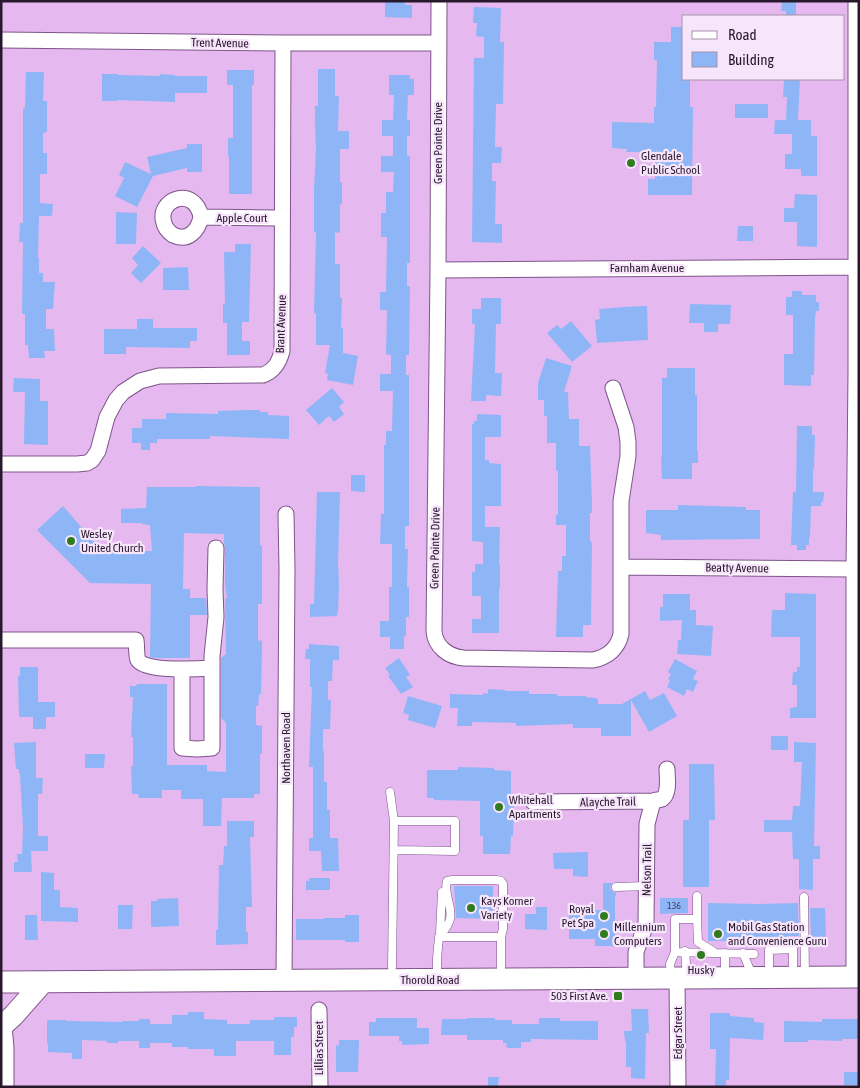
<svg xmlns="http://www.w3.org/2000/svg" width="860" height="1088" font-family="'Asap Condensed',sans-serif">
	<style>
		.building { fill: #8eb6f6 }
		.lines { fill: none; stroke-linecap: round; stroke-linejoin: round }
		.lane-casing { stroke: #7e5588; stroke-width: 9 }
		.street-casing { stroke: #7e5588; stroke-width: 17 }
		.secondary-casing { stroke: #7e5588; stroke-width: 23 }
		.lane { stroke: #fff; stroke-width: 8 }
		.street { stroke: #fff; stroke-width: 15 }
		.secondary { stroke: #fff; stroke-width: 21 }
		.poi-dot { fill: #327a1e; stroke: #f7e5fb; stroke-width: 2 }
		.labels { text-anchor: middle; stroke-width: 4.5; stroke-linejoin: round; paint-order: stroke }
		.number-label { font-size: 10px; fill: #42405e }
		.street-label { font-size: 12px; fill: #28182c; stroke: #f7e5fb }
		.poi-label { font-size: 12px; fill: #28182c; stroke: #f7e5fb; text-anchor: start }
	</style>
	<rect width="100%" height="100%" fill="#e6b8f0"/>
	<!-- building -->
	<path class="building" d="M385 1H405V5H412V18L385 17Z
		M782 1H796V16H786V11H781Z
		M474 7 501 8 500 42H504L503 104H496L495 147H502L501 163H492V181H496L495 224H502V243L472 242 474 58H484V37L476 36 477 23H473Z
		M671 27H684V79H690V107H693L692 195H648V179H655V155H643V152H626L627 149 612 148V122L654 123V107H656L657 60H654V42H671Z
		M318 69H335V96H339L338 131H349V149H340V182H342V204H340V233L335 232V264H340V298H342L341 328H343V353L358 356 353 385 327 380 328 374 325 373 330 345H316V313H314L316 232H314V188L316 149 315 125V106H318Z
		M227 70H254V85H252V194H229V157H228V138H233V85H227Z
		M26 72H44L43 101H47V132L43 133V153H47V174H40V203L53 204 52 216H39L38 258H39V273H43V282H55L53 309H46V329H54L55 351H44L45 358H29L28 345H25V314H22L23 242H19L20 223H23V108H25Z
		M102 74H118V75L160 76V74L175 75V76H207V93H175V102L117 100V101H102Z
		M389 75H410V79H414V95H408L407 120H410V136H407V156H410V263H407V286H410L409 355H406V375H409V526H405V549H408L407 587H409V617H406V636H404V649H390V637H380V621H389V587H392V544H380L381 514H384V445H386V431H392L393 391H380V374H391V355L386 354 387 310H380V292H386L387 237H381V213H386V192H393L394 172H381V156H393V136H382V120H393L394 95H389Z
		M784 79H800L798 120H811V136H817V176H801V169H785V154H792V134H774L775 120H786L787 97H783Z
		M735 104H768V118H735Z
		M187 144H202V172H187V168L153 176 137 207 115 196 124 178 119 175 125 162 151 174 147 157 187 148Z
		M795 194 817 195V247L797 246V222H784V208H794Z
		M116 212 137 213 136 244H116Z
		M738 226H753V241H737Z
		M235 244H251L249 322H242V341H250V355H227V323H223V304H225L224 252H235Z
		M143 246 161 263 141 283 131 273 138 265 132 258Z
		M188 267 189 290H163V268Z
		M792 291H802V295H816V302H819V311H816L815 318 814 375H811V386L784 385V354H793V315H786V297H792Z
		M481 298H501V324H496L495 373H502L501 396 486 395V401H471L475 324H472V309H481Z
		M690 304 731 305 730 324H718V332H704V323H689Z
		M647 306 648 340 597 343 595 320 600 319 599 309 623 307Z
		M137 319H153V328H197V341H190V348L126 347V354H104V329H137Z
		M571 321 592 346 572 362 547 333 557 325 561 329Z
		M546 358 572 366 564 392H568V393L569 419H579V446H590L592 502V513H590V540L592 543 591 625H583V637H556L558 571H562V556H566V525H556V515H558V471H556V443H547V416H544V400H538V383Z
		M667 368H695V395H697V451H698V463H692V479H662L661 457H662V378H667Z
		M14 378 40 379V401H48V445L24 444 25 392H13Z
		M332 388 344 402 339 407 344 414 334 422 329 416 319 425 306 410Z
		M245 410H260V412H268V415L289 416V439L210 436V439H157V443H150V450H141V443H132V428H142V419H166V413L218 414V411Z
		M477 414 501 415V437H485V460H489V463L501 464V506H485V527H500L499 564H500V589H499V633H472V619H481V596H472V572H475V564H483V542L472 541V424H474V421H477Z
		M797 426H812V435H815L814 469H813V492H824L823 502H821V506H811L810 537H809V545H806V550H797V545H791L793 492H796Z
		M351 475H365V492L351 491Z
		M196 486 260 487V545H262V604H258V641L262 640V651L261 694H259L258 706H256V725L262 726V754H260V794H254V798H222L221 826H203V799H181V790H162V798H139L138 794H132L131 766H133V737H131L133 697H130V686H136L137 684H167V765H207V771L226 772V723L221 718V658L226 654 225 598H227L225 584V548L224 543V534L184 533 183 589H190V598H206L207 615H190V658H156L150 657 151 584 90 583 37 530 63 506 103 552 152 551 150 525 142 524V523H121V509L146 508 147 487H196Z
		M317 492H340L338 563 339 585 338 613H337V616L310 617V604H314Z
		M678 505 746 507V510H760V539L661 540V535L646 533V510H678Z
		M785 593 816 594V718H790V708L797 707V685H792L793 672H797V667H800V637H771L772 610H785Z
		M663 594H690V610H696V625L713 626 711 656 677 654 678 640H681L682 620 660 621V607H663Z
		M309 644 339 646V660H333L332 681H328V700H331L330 729H323V751H324V782H327V810H330V838H338L339 871H322L321 851H309V838H313V767H309L312 687H310V659H305L306 649H309Z
		M399 658 410 675 406 677 413 687 401 694 388 676 390 675 385 668Z
		M675 659 697 671 693 679 698 681 693 692 687 689 684 696 667 687 670 680 668 679 671 674 668 672Z
		M20 667H38V702H55V717H46V729H33V717H19L18 676H20Z
		M488 689 505 690V691H529V694H557L558 696H586V697L596 698 598 699V704H622L645 691 650 700 664 693 677 716 649 732 631 700V736H601V728H573V724L516 726V723L472 722V726H457L458 708H450V694L483 695V693L488 694Z
		M408 696 442 706 435 728 408 720 409 715 403 713Z
		M771 736H788V750H771Z
		M36 742V778H43L42 794H38V836H48V851H31L32 872H14V862H18L17 854H22L23 828 20 774H19V769H16L14 743Z
		M794 742 816 743 814 846H820V859H813V890L799 889V859H793L792 832H764V820H792L793 806H800L802 762H794Z
		M85 754H105L104 768H85Z
		M689 764H714L715 820H709V887H683V820H689Z
		M458 767 494 768V770L511 771V800H514L513 836H511L510 854H483V836H480V801L434 800V798H427V770H458Z
		M227 821H254V837H250L252 907H246V932H248V944L216 945V930H218L219 865H223L224 846H227Z
		M588 852V877L573 876V869H554L553 853Z
		M41 872 54 873V890H60V907L78 908V922L41 921Z
		M309 878H330V890H306V881H309Z
		M603 883H613L610 887 611 890 616 893V896H615V946H595V939H569V914L595 913V910H603Z
		M454 886H493V919L456 918Z
		M178 898 179 926 151 927V901H157V899Z
		M660 898H688V913L660 914Z
		M708 903 757 904 798 903 799 936H787V938H755V941H708Z
		M118 905H133L132 929H118Z
		M536 907H547V930L525 929V914H536Z
		M810 908H825L826 939H811Z
		M25 915H37L38 940H25Z
		M345 915H359V942H345V940H296V919H324V918H345Z
		M631 1009H648L649 1033H646L645 1079 631 1078V1067H626V1041H625L624 1031H632Z
		M188 1012H204V1019L227 1020V1024H250V1020H274V1017H297V1027H294V1037H291V1055H274V1041H236V1056H214V1049H188V1047H172V1043H150V1048H139V1041H118V1043H107V1041L82 1040V1059H72V1053L48 1052V1044H47V1020H66V1021L122 1022V1021H139V1019H150V1024H172V1015H188Z
		M710 1013H730V1016L754 1018V1022L764 1023 763 1040 730 1038 729 1080H726V1087H715L716 1049H710Z
		M376 1018H417V1028H429V1044L402 1045V1041H399V1036H369V1022H376Z
		M467 1018H495V1020H512V1024H539V1018H560V1021H598V1040L531 1039V1042H521V1048H507L506 1043H503V1040H467V1035H441L442 1019H467Z
		M822 1019H859V1039H842V1041L808 1040V1042H784V1021L822 1022Z
		M339 1040H359L358 1072H336V1045L339 1046Z
		M844 1072H859V1085H844Z
		M488 1077H499L498 1087H488Z"/>
	<g class="lines">
		<!-- lane casing -->
		<g class="lane-casing">
			<path id="lane" d="M390 792 394 821 392 967
				M394 850 455 851V821H394
				M616 887 647 886
				M697 896V919H675V952L754 954
				M804 897 805 975
				M697 919 698 942 713 951
				M440 933 442 892
				M439 937C443 932 449 925 450 919 453 906 443 894 447 881L452 880H497L501 881 503 884V929L501 937V977
				M685 951 687 977
				M725 953V976
				M743 953 752 975
				M671 976 670 964 675 952
				M769 976V950L793 949V975
				M437 979V958L439 937H501"/>
		</g>
		<!-- street casing -->
		<g class="street-casing">
			<path id="street" d="M439 1 438 270 434 631C435 647 449 657 464 658L593 660C608 657 618 648 621 634V501L628 456V442L626 427 613 388
				M1 40 283 43H438
				M201 217C195 185 156 199 164 223 165 228 169 232 173 235 188 242 198 231 201 217L282 218
				M438 270 856 267
				M1 464H77L87 463 92 460 98 451 107 417 116 400 123 392 140 381 159 376 263 375C274 371 279 363 282 351L283 43
				M621 567 854 569
				M1 640H136C137 646 136 655 138 660 144 672 199 669 212 668
				M182 669V748L197 749 212 748V656L216 617 215 590 216 548
				M533 802 653 801
				M854 977V569L856 372V1
				M677 978 678 1087
				M636 979V952L646 924 647 824 653 801C656 800 659 800 662 799 670 793 667 778 667 769
				M284 981 287 569 286 514
				M319 1010 320 1087"/>
		</g>
		<!-- secondary casing -->
		<g class="secondary-casing">
			<path id="secondary" d="M1 982 859 977
				M1 1026 3 1048V1087
				M1 1027 14 1015 43 982"/>
		</g>
		<!-- lane -->
		<use href="#lane" class="lane"/>
		<!-- street -->
		<use href="#street" class="street"/>
		<!-- secondary -->
		<use href="#secondary" class="secondary"/>
	</g>
	<!-- markers -->
	<g class="poi-dot">
		<circle cx="631" cy="163" r="5"/>
		<circle cx="71" cy="541" r="5"/>
		<circle cx="499" cy="807" r="5"/>
		<circle cx="471" cy="908" r="5"/>
		<circle cx="604" cy="916" r="5"/>
		<circle cx="604" cy="934" r="5"/>
		<circle cx="718" cy="934" r="5"/>
		<circle cx="701" cy="955" r="5"/>
		<rect x="613" y="991" width="10" height="10" rx="2.5"/>
	</g>
	<g class="labels">
		<!-- number labels -->
		<g class="number-label">
			<text x="674" y="909">136</text>
		</g>
		<!-- street labels -->
		<g class="street-label">
			<text transform="translate(220 43) rotate(1)" y="4">Trent Avenue</text>
			<text transform="translate(438 143) rotate(-90)" y="4">Green Pointe Drive</text>
			<text x="242" y="222">Apple Court</text>
			<text x="647" y="272">Farnham Avenue</text>
			<text transform="translate(281 324) rotate(-88)" y="4">Brant Avenue</text>
			<text transform="translate(435 548) rotate(-89)" y="4">Green Pointe Drive</text>
			<text transform="translate(737 568) rotate(1)" y="4">Beatty Avenue</text>
			<text transform="translate(286 748) rotate(-90)" y="4">Northaven Road</text>
			<text transform="translate(608 802) rotate(-1)" y="4">Alayche Trail</text>
			<text transform="translate(647 870) rotate(-89)" y="4">Nelson Trail</text>
			<text x="430" y="984">Thorold Road</text>
			<text transform="translate(678 1033) rotate(-90)" y="4">Edgar Street</text>
			<text transform="translate(319 1048) rotate(-90)" y="4">Lillias Street</text>
		</g>
		<!-- poi labels -->
		<g class="poi-label">
			<text x="641" y="160">Glendale<tspan x="641" dy="14">Public School</tspan></text>
			<text x="81" y="538">Wesley<tspan x="81" dy="14">United Church</tspan></text>
			<text x="509" y="804">Whitehall<tspan x="509" dy="14">Apartments</tspan></text>
			<text x="481" y="905">Kays Korner<tspan x="481" dy="14">Variety</tspan></text>
			<text x="594" y="913" text-anchor="end">Royal<tspan x="594" dy="14">Pet Spa</tspan></text>
			<text x="614" y="931">Millennium<tspan x="614" dy="14">Computers</tspan></text>
			<text x="728" y="931">Mobil Gas Station<tspan x="728" dy="14">and Convenience Guru</tspan></text>
			<text x="701" y="974" text-anchor="middle">Husky</text>
			<text x="608" y="1000" text-anchor="end">503 First Ave.</text>
		</g>
	</g>
	<!-- border -->
	<rect width="860" height="1088" fill="none" stroke="#28182c" stroke-width="5"/>
	<!-- legend -->
	<rect x="682" y="15" width="162" height="65" fill="#f7e5fb" stroke="#a493a8"/>
	<rect x="692" y="31" width="25" height="8" fill="#ffffff" stroke="#a493a8"/>
	<text x="728" y="40" font-size="15" fill="#28182c">Road</text>
	<rect x="692" y="52" width="25" height="15" fill="#8eb6f6" stroke="#a493a8"/>
	<text x="728" y="65" font-size="15" fill="#28182c">Building</text>
</svg>
